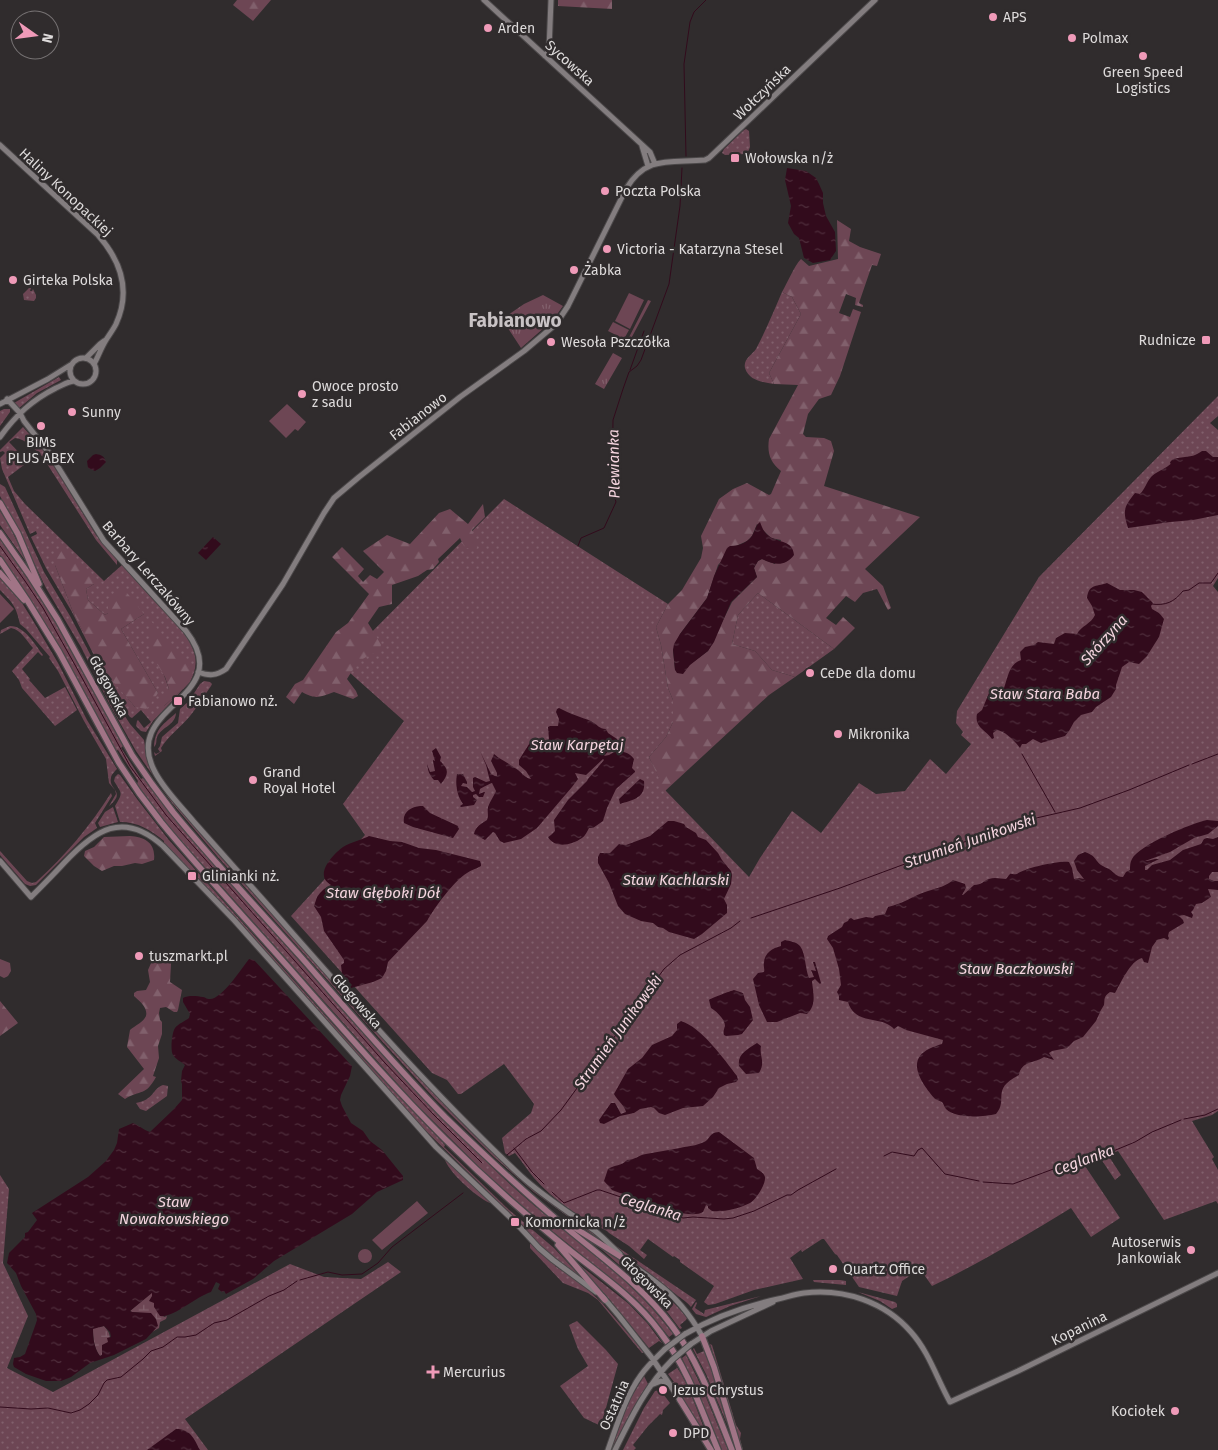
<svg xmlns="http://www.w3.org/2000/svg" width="1218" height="1450" font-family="'Fira Sans',sans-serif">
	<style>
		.grass { fill: url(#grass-dots); fill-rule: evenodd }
		.forest { fill: url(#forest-firs); fill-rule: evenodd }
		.wetland { fill: url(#wetland-marsh) }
		.park { fill: url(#park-tufts) }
		.pitch { fill: #6d4654 }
		.water { fill: url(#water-ripples); fill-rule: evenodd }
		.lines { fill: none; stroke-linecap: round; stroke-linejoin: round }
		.stream { stroke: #320b1c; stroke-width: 1 }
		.tertiary-casing { stroke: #4b4849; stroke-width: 7 }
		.secondary-casing { stroke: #4b4849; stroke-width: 8 }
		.tertiary { stroke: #837d7f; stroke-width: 5 }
		.secondary { stroke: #a17486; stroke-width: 5.5 }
		.tertiary-bridge-casing { stroke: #4b4849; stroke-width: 7; stroke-linecap: butt }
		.tertiary-bridge { stroke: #837d7f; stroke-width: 5 }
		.poi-dot { fill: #ef9ab8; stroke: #302c2d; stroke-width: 2 }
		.labels { text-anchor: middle; stroke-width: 5; stroke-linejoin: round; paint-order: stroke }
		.poi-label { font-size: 14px; fill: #dedbdb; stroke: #302c2d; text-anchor: start }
		.street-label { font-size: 14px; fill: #dedbdb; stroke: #302c2d }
		.water-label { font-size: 15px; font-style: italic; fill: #f5d5df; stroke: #302c2d }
		.district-label { font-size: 19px; font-weight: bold; fill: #c9c3c5; stroke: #302c2d }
	</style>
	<defs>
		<pattern id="grass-dots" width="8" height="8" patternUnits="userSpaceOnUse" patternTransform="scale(1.25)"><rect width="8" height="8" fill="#6d4654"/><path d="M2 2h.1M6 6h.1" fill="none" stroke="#81606c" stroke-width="1.8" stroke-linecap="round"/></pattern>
		<pattern id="forest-firs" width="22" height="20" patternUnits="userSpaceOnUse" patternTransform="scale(1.25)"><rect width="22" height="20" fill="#6d4654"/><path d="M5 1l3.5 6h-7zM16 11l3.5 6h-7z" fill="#81606c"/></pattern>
		<pattern id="wetland-marsh" width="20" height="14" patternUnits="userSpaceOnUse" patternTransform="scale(1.25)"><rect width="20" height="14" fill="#6d4654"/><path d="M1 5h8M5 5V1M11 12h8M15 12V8" fill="none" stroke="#81606c"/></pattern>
		<pattern id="park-tufts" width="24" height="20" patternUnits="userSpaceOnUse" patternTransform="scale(1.25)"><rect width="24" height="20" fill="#6d4654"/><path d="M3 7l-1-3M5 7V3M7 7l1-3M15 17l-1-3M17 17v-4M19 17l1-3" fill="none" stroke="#81606c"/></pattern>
		<pattern id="water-ripples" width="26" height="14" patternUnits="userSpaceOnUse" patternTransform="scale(1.25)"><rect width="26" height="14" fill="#320b1c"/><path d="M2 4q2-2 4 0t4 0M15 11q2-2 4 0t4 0" fill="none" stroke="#4f2e3c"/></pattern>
	</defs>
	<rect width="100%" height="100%" fill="#302c2d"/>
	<!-- grass -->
	<path class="grass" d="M746 129 749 131 750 147 748 152 745 154 725 155 722 153 724 149 744 130Z
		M29 288H31L30 291H32L33 289 36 295V298L34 301 24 300 23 294Z
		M782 292 792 297 801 314 769 373 774 384C763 382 749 381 745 368 743 359 752 355 756 349 766 330 774 311 782 292Z
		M59 377 61 380 37 393 18 409 14 403Z
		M1218 396V416L1210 423 1218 430V578L1213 586 1218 592V1111L1212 1115 1192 1121 1214 1157 1212 1159 1218 1170V1204L1216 1201 1164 1220 1118 1151 1108 1155 1121 1175 1115 1180 1101 1159 1085 1166 1120 1218 1091 1237 1071 1208C1025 1236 980 1263 932 1286L920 1269 902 1281 897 1296 859 1287 837 1255 835 1254 824 1239H822L802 1252 801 1250 813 1241 790 1258 803 1279 754 1290 715 1304 708 1305 704 1302 714 1286 680 1262V1260L674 1256 673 1257 648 1239 640 1250 647 1255 644 1259 629 1246 609 1233 607 1231C580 1217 554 1201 534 1178 527 1170 522 1161 515 1153L509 1156 505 1153 502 1138 531 1113 534 1104 504 1064 461 1094H458L447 1080 432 1073 291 916 365 835 343 804 404 721 340 664 504 499 668 604 656 627 661 645 668 688 673 700V722L666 737 649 757 666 791 749 877 760 858 792 811 821 833 859 783 876 794 905 791 930 759 946 774 971 744 961 735 963 732 956 723 957 711 1039 577Z
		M4 409H10V412L0 426V411Z
		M23 427 45 452 96 535 117 560V565L96 540 42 456C34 449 26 439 15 438L9 442 28 462 8 477 14 491 25 504 104 581 122 565C134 579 146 592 159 606 172 620 191 636 195 656 197 666 194 674 190 682L153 721 146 732 141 731 136 726 137 721 138 720 144 728 151 722 141 710 132 718 130 717 124 709 102 671 72 612 46 568 31 537 37 534 36 531 30 534 2 469 0 458 5 453 3 451 0 452V450ZM55 565 94 584 86 589 88 600 105 615 108 613 144 614 121 629 158 693 135 707 120 689 83 631 73 612ZM149 625 183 689 164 706 169 689 149 634Z
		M0 484 5 487 44 572 70 616 112 696 130 724 144 740 148 763 152 774 173 802C221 859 271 913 321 969 385 1041 449 1115 521 1179 545 1201 574 1218 599 1238V1239L534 1192 494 1157 435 1099 380 1039 217 856 172 803 136 751 111 707 81 647 46 588 14 521 0 496Z
		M0 511 9 525 29 566 0 525Z
		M0 539 37 593 55 622 123 746 121 748 123 751 141 779 143 778C180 828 222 873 263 920 311 974 358 1029 407 1082 434 1110 462 1137 489 1164 547 1224 623 1266 673 1334L669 1337 649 1312 634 1297 541 1222 512 1197 481 1169 412 1100 169 827 137 784 138 781 118 750 116 751 52 634 33 604 0 555Z
		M0 577 22 603 32 619 58 663 87 720 117 769C115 771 111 775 111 778 108 790 127 791 109 806L116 794 115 790 109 783 106 759 84 721 58 671 49 658 50 657 26 629 20 624C16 606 13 603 0 590Z
		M758 593 834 649 795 677 772 670 755 651 732 644 738 615Z
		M10 626C25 626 35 645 43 655L42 656 38 652 22 669 30 679 29 680 45 698 65 687 77 710 55 726 22 688 19 680 12 671 33 648C26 640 21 630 11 628L0 634 1 630Z
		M204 681 210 682 212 684 211 686C204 696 198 706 190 716 181 727 168 736 161 748L162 751 155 756 154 752 156 754 160 752 158 749 160 746 162 737 178 723 180 709 189 701 200 684Z
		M176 713C175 725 164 726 158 735 155 740 158 743 154 747 155 728 164 724 176 713Z
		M118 774 120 775 137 799 168 839 363 1058 445 1145 444 1147 508 1209 554 1248 582 1278 558 1261 540 1245 522 1225 424 1129 242 925 164 843V841C151 830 138 822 120 822L115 806C124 792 121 793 114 781L115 777Z
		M111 793 112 796 95 823 97 828 84 837 36 885 30 886 25 884 0 855V851L27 881 32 883 36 882C65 856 90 826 111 793Z
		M113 807 118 822 100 827 98 823 105 812Z
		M163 1085 168 1086 167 1096 146 1111 140 1109 136 1103C154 1100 152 1089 163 1085Z
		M444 1157 490 1202V1203C476 1197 447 1171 444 1157Z
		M0 1175 9 1189 3 1263 28 1316 7 1368 53 1392 290 1264 324 1277 361 1279 388 1262 401 1272 185 1419 208 1450H0Z
		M591 1240C625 1264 661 1285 687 1318L686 1320 680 1325 682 1328 680 1329 668 1313 642 1285Z
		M610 1242 696 1300 691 1307C685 1300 680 1298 673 1292 653 1275 630 1260 610 1242Z
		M530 1244H532L556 1265 555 1266 582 1284 603 1304 644 1352 642 1353 598 1300 588 1293 563 1283 530 1248Z
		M576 1262 629 1304 648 1324 662 1343 659 1341 649 1348 610 1300Z
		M813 1280H840L846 1281V1285L814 1282Z
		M858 1292 895 1302 897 1304V1307L892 1309 880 1301Z
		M761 1296 730 1306 706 1317 696 1314 692 1309 696 1302 697 1303 695 1308 704 1314 705 1310Z
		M577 1321 606 1350 618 1364 601 1426 584 1418 560 1386 588 1366 578 1349 569 1325Z
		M710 1344 712 1345 736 1425 741 1433 740 1439 743 1450H741L717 1366Z
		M694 1348 697 1354 704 1351V1349L711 1368 727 1424 706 1374 693 1349Z
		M686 1355 703 1390 728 1450H722L698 1392 682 1358Z
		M675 1365C688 1381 699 1416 707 1436L672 1383 674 1382 668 1374 677 1368Z
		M644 1376 648 1384 633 1408 611 1450 629 1401Z
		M660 1390 670 1403 663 1410 662 1415 660 1414 648 1426 633 1445 636 1448 634 1450H623L644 1408 655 1391Z"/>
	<!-- forest -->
	<path class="forest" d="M237 0H271L253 21 233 5Z
		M558 0H612V9L558 6Z
		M837 220 851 229 849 241 860 247 881 254 877 266 872 265 859 303 863 305V307L855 305 856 298 846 294 839 313 850 317 853 309 861 312 840 376 831 395 819 399 808 414 803 434 806 437 824 438 831 441 834 451 824 486 920 517 865 569 883 586 891 608 888 610 877 589 863 593 855 602 846 596 826 618 836 625 843 617 855 628 834 649 758 593 738 615 732 644 755 651 772 670 795 677 769 695 665 791 649 757 666 737 673 722V700L668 688 661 645 656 627 668 604 682 590 701 558 703 548 701 536 719 499 733 489 747 483 769 495 771 494 781 471C770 462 767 453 769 439L798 385 774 384 769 373 801 314 792 297 782 292C788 282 794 266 801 259L809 266 838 259ZM757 524 771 538 781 540 775 564 762 559 758 561 754 568 757 577 732 602 708 651 689 665 675 670 673 650 680 634 707 598 718 565 736 546 747 541 752 536Z
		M483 504 485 517 472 530 477 548H465L460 538 438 559 439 562 433 569 427 570 418 576 392 585V604L379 607 368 623 381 644 380 651C360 658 358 662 347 679L356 691 358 696 353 699 334 692C320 697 316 700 302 692L294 704 286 697 295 684 303 680 336 632 348 623 369 594 332 557 342 547 364 569 358 576 363 582 370 575 377 579 384 572 363 551 387 535 410 544 439 513 450 509 468 524Z
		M63 550 96 579 94 584 86 589 88 600 105 615 108 613V599L120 587 128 594 144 614 121 629 158 693 150 705 146 709 135 707 102 669 73 612 55 565 56 554Z
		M151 621 193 672 183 689 164 706 158 701 169 689 165 677 149 651V625Z
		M130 836C145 837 156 843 154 860L142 864 135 863 122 866H114L102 871 94 866 84 856 85 851 94 847 104 837Z
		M161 955 170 958 171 964 170 982 182 990 178 1010 177 1012H174L166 1007 160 1008 159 1013 160 1020 162 1022V1034L158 1046 159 1058 153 1076 156 1077C145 1097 141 1089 125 1099L118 1094 144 1069 127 1047 130 1030C138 1023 153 1019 143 1005 141 1002 137 999 134 996V993L137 991 146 990 150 982 148 970 152 961Z
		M0 959 10 963 11 971 8 976 4 978 0 976Z
		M0 1001 18 1023 0 1036Z"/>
	<!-- wetland -->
	<path class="wetland" d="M152 1292 154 1303 164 1317 167 1316 166 1319 160 1322 159 1328 152 1332 157 1326 141 1313 132 1312 130 1311Z
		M104 1326C115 1338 108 1342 102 1355L100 1356C94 1348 93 1338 93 1328Z"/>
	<!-- park -->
	<path class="park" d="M543 295 563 306 553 320 521 348 502 319 524 304Z
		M613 353 622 358 604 389 595 384Z"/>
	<!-- pitch -->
	<path class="pitch" d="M629 293 644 300 630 329 615 321Z
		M648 300 651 301 625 350 623 349Z
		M613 322 629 330 624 339 608 331Z
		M287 404 306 422 298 431 295 429 286 438 269 421Z
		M0 594 14 609 0 623Z
		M417 1201 428 1213 382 1250 372 1240Z
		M358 1256a7 7 0 1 1 14 0a7 7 0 1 1-14 0Z"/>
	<!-- water -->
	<path class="water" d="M787 168 806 171 816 178 819 184 823 193V203L826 216 835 232 836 251 830 260 813 263 804 258 799 238 794 234 788 223 791 206 785 180Z
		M1202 451H1206L1213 457H1218V515L1193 520 1170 522 1128 528C1123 511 1123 508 1135 493L1140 494C1145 489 1146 483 1151 477 1156 472 1162 470 1168 466 1174 462 1167 465 1172 460 1175 457 1191 457 1195 455 1198 454 1200 452 1202 451Z
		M96 454C102 455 104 456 106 462L100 468 95 471 88 468 87 461 93 455Z
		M760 522C762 527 764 533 769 536 778 543 793 540 794 555 785 567 774 565 762 559L758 561 754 568 757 577 731 602 714 642 708 651 690 665 683 674 677 673 675 670 673 650 674 644 680 634 707 598 714 576 727 548 730 546C740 546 750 542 754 532 756 528 756 525 760 522Z
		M213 537 221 544 206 560 198 553Z
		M1107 583 1120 590H1134L1142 592 1153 603 1151 606 1152 609C1160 614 1158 611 1164 619L1159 637 1147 656 1139 664 1129 662 1122 667 1116 685V689L1111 697 1096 707 1092 712 1081 715 1074 722 1069 731 1065 736 1041 743 1033 739 1026 744H1022L1020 748C1016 742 1005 731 997 730L993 733 994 738 992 739C986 730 974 727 977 714L982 710 989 693 999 688H1004C1008 677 1009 664 1021 660L1020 652 1025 647 1034 645 1038 642 1054 644 1056 638 1065 633 1077 634C1081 626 1091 624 1095 615L1092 606 1087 598C1089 584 1095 587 1107 583Z
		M559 708C570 714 581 717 591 721 597 724 599 729 606 729L608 733 617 739V745L611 748 604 756 609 755 616 751C623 751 630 753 634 759L632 768 635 771V772L616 789 607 808 603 821 593 828H589C587 832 585 836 582 838 572 845 555 849 548 837L551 835 555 831 554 820 568 800 587 781 588 779 604 760 603 759 586 775 575 773 578 779 572 787 537 828 521 839 504 843 500 841 495 833 493 832 485 840 474 834C475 827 482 823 487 820 489 815 487 812 488 807 490 801 494 796 496 791L492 783C491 783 481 788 480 789L479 794 484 792H485L483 797H479L476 794 473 795V797L477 800 474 805 461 807 460 806 463 804C457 796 455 784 457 774H463L467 782V784L463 783 461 786 467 787 472 792 475 791 473 787V778L475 777 486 782 490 781 486 765 480 751 491 774 495 776H497V773L491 761 494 754C501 760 510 764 518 770 522 773 525 778 531 779L526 771 519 765V760L531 741 547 743 549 739 548 727 550 726H558L559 719 556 712 557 709Z
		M436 748 441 757 440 761C449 769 449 774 441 784L438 780H434C429 774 428 771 427 764L430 772 435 771 433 761V760L435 761 432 751Z
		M640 779 644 781C646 798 633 800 620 804L619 799Z
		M420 806H423L430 813 458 826 459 829 453 838 413 827 404 823C402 812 411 807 420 806Z
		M1207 820 1218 821V826L1208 834 1194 838 1170 852 1145 861H1147L1155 859H1159L1145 866V870H1147L1152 865 1170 860 1183 850 1201 844 1204 839 1207 838 1213 839 1218 837V872H1212L1209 876V879L1214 881H1218V890L1208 889 1211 897 1202 903 1196 904 1193 910 1191 912 1193 915 1192 918 1184 915 1179 916 1183 920 1184 923 1169 932 1168 936 1169 938 1168 940 1164 938 1157 940 1152 947 1148 963 1144 962 1142 958C1130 961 1121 983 1115 993L1110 992C1103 997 1105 999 1104 1005L1101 1010 1096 1021 1083 1037 1074 1041 1067 1048 1052 1051 1049 1053 1054 1060 1044 1057C1035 1063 1021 1061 1019 1075 990 1090 1009 1099 996 1114 983 1117 956 1119 946 1109 944 1107 944 1104 942 1102L935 1099C927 1090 910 1069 920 1056 924 1050 935 1046 942 1044L943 1040 906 1030 898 1026 894 1029C882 1015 855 1026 848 1002L839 1000V996L837 992 841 985 839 969 833 948 827 939 828 936 842 927 844 923 848 921 849 919 851 918 854 920 866 917 873 918 875 916 885 914 888 907C903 904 914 895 928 891 937 888 947 886 953 880L965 884 966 888 962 895H963L974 885C982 885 983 881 989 879 995 877 1001 879 1006 879 1013 871 1007 875 1017 874 1024 868 1060 860 1069 862L1072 868 1074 879 1079 878 1084 879 1077 870 1074 861 1078 855 1085 852C1096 856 1094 859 1101 865 1104 867 1107 868 1109 869 1114 872 1116 877 1123 877L1126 872 1130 870C1130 866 1130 862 1132 859 1139 845 1192 823 1207 820Z
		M668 821H674L684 824 686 827 696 833 698 837 706 840 718 853 722 860 731 871 732 875 731 884 724 899 727 905V913L702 934 694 939 669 932 663 928 658 927 653 923 641 921 625 914 618 906 609 883 598 863V857L600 853H610L619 844 626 845 650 836Z
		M369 836 390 841 402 842 419 848 436 850 480 861 481 864V866C476 869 471 870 467 873 453 882 435 907 427 921L388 962 386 971 382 978 373 982 351 988 350 987 352 985 342 974 341 965 344 963V960L324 931 321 917 314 906 317 897 320 893 324 889 331 885C328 883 324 880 324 876 322 866 336 852 343 847 351 842 361 840 369 836Z
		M785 940C789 941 797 942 800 946 806 954 805 969 809 978L814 977 811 970 816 971 813 962H815L821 983 820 984 815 979 812 981C813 993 817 1005 807 1014L800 1013 777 1022H767L759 1005 753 979 758 973 764 972C765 969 763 966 764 963 764 953 773 948 781 946V942Z
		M249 959 254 960 352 1066 350 1076 341 1095 340 1100 342 1106 351 1123 363 1131 370 1141 382 1150 403 1176V1180L377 1192 352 1214 274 1261 253 1279 226 1294 224 1291 222 1292 218 1289 220 1284 216 1282 211 1292C195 1297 174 1318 160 1316L154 1307V1303L149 1301 152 1296V1293L130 1311 132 1312 151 1313 156 1319 158 1326 146 1339 114 1355 90 1363 71 1377 61 1381H46L26 1374 14 1367 13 1364 14 1358 20 1357 25 1354 35 1326 37 1320 36 1314 21 1286 16 1273 7 1263 9 1253 25 1237V1233L28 1232 37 1220 32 1213 88 1177 106 1161 114 1150 117 1143 119 1129 133 1123C139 1125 143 1130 150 1132L173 1110 182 1100V1084L181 1081 182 1071 185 1065C181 1061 176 1060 173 1055 170 1050 172 1032 175 1028 178 1024 185 1021 189 1018L190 1014 183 1002V998C188 995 197 996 203 997 207 998 206 999 210 999 222 999 242 968 249 959ZM104 1326 110 1332 111 1337 107 1338 108 1342 102 1345V1355L100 1356C94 1348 93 1338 93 1329Z
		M734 990 743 993 745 1000 750 1007 753 1020 742 1034 738 1035 726 1036 724 1035C723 1032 724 1029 725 1026 725 1019 716 1011 711 1008L709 1000C711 998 731 991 734 990Z
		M681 1021C701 1027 724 1059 737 1076L738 1080 736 1082 727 1084 719 1088 713 1097 703 1106 683 1108 665 1115 659 1113 654 1108 651 1107 640 1109 634 1113 620 1116 604 1124 600 1123 599 1120 611 1103H615L621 1114 626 1112C625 1106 617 1100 614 1094L628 1069 642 1058 652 1045 672 1036 677 1030V1024Z
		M757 1043 761 1046C759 1057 766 1061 759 1073L746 1074 739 1066C737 1054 748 1049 757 1043Z
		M719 1132 754 1158 757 1169C760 1171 764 1173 765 1177 766 1184 756 1200 750 1203 738 1209 724 1212 712 1211L708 1208V1206L706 1205 703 1212C688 1221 636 1199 620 1193L612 1190 604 1181 608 1169C616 1164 620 1167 627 1160 635 1160 639 1155 646 1154 657 1152 669 1150 680 1148 688 1146 696 1146 704 1142 711 1139 708 1133 719 1132Z
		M176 1429C191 1429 194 1439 200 1450H147Z"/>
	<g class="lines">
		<!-- stream -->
		<path class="stream" d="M686 156 684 64 690 22 694 12 706 0
			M630 370 644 331
			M0 546 25 581 43 608 75 665 130 766 166 815 385 1063 434 1115 482 1163
			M578 546 581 538 604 528 616 502 612 488 613 420 623 389 629 372 637 366 641 360 669 284 680 206 682 168
			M1151 604C1166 606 1174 602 1183 591L1189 590 1199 583H1211L1218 573
			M1022 754 1055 812
			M1192 764 1218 754
			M751 918 840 888 1002 828 1019 820 1032 819 1080 808 1129 790 1189 765
			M1184 1119 1205 1115 1218 1109
			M514 1148 532 1172 544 1184
			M507 1155 526 1139 541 1131 561 1110 664 969 680 955 731 928 740 921
			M884 1156 892 1152 914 1156 918 1150 922 1148 945 1174 979 1181
			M983 1182 1013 1184 1075 1161 1106 1154 1135 1142 1152 1132 1181 1120
			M552 1192 564 1203 597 1190H600L683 1218 693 1217 724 1219 733 1218 754 1211 787 1195H791L798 1190 836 1169
			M300 1280 328 1272 342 1275 362 1274 378 1263 392 1247 463 1193
			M0 1407 31 1409 48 1408 71 1413 80 1410 89 1404 98 1395 104 1383 107 1380 121 1377 143 1359 151 1351 163 1347 177 1337H185L196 1335 214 1323 227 1320 269 1296 284 1290 297 1281"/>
		<!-- tertiary casing -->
		<g class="tertiary-casing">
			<path id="tertiary" d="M484 0 650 152 655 164
				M545 56 549 50 551 0
				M0 145 98 235C121 261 131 291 116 324 113 330 109 335 106 340 101 348 98 357 94 364
				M642 146 648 166
				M86 358 100 344 104 341
				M70 371a13 13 0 1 1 26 0a13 13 0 1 1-26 0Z
				M7 399 20 413 24 421 50 454 104 541 186 631C239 699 119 705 155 772 165 791 181 806 194 822 218 849 242 876 266 903 349 997 430 1091 521 1176 544 1197 570 1213 595 1231 604 1238 611 1246 620 1254
				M0 404 48 379 72 364
				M0 437C16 415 32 400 56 388 63 385 67 382 74 381
				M198 672C209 676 216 676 226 669L283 584 324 513 334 498 359 477 460 397 524 351 556 324 568 306 626 189C646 155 670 163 705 160L709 158 875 0
				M0 861 31 897C42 886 53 875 64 863 95 830 123 810 163 846L234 920 413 1121 436 1147 515 1222 539 1248 553 1260 596 1292
				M626 1260C636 1268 647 1275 657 1283 676 1297 691 1316 702 1336
				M603 1297 619 1316 652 1358 680 1400
				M685 1334C714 1317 746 1306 778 1299 787 1297 795 1294 804 1293 844 1288 885 1302 911 1332 929 1352 937 1379 950 1402L1018 1371 1218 1273
				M691 1344 711 1331 773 1302
				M651 1385 661 1381 669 1384
				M608 1450C617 1425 625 1397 641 1375 648 1365 657 1357 665 1349
				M615 1450C631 1418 646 1386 672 1360"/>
		</g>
		<!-- secondary casing -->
		<g class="secondary-casing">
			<path id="secondary" d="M0 503 18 534 39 584
				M0 533 30 576 58 620 132 755 152 784 173 812C214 862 258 909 301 957 348 1011 395 1066 445 1117 485 1156 526 1194 569 1230 605 1260 644 1288 672 1326 700 1363 715 1408 732 1450
				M0 560 27 600 59 652 119 763 139 793 161 822C202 872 247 920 290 969 341 1027 391 1085 445 1139 482 1176 521 1211 562 1244 596 1272 634 1296 660 1332 687 1367 701 1409 718 1450
				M0 573 24 600
				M564 1221 629 1262
				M558 1245 605 1300
				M702 1336 714 1367 739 1450
				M680 1400 711 1450"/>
		</g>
		<!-- tertiary -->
		<use href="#tertiary" class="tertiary"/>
		<!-- secondary -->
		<use href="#secondary" class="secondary"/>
		<!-- tertiary-bridge casing -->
		<g class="tertiary-bridge-casing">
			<path id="tertiary-bridge" d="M665 1349 685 1334
				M672 1360 691 1344"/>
		</g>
		<!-- tertiary-bridge -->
		<use href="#tertiary-bridge" class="tertiary-bridge"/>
	</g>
	<!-- markers -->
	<g class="poi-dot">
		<circle cx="993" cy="17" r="5"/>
		<circle cx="488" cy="28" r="5"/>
		<circle cx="1072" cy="38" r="5"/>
		<circle cx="1143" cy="56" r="5"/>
		<rect x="730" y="153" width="10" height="10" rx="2.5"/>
		<circle cx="605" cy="191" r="5"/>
		<circle cx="607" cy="249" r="5"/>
		<circle cx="574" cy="270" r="5"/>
		<circle cx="13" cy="280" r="5"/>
		<rect x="1201" y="335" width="10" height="10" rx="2.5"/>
		<circle cx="551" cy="342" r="5"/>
		<circle cx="302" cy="394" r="5"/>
		<circle cx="72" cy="412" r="5"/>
		<circle cx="41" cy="426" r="5"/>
		<circle cx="810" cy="673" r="5"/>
		<rect x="173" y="696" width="10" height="10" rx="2.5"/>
		<circle cx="838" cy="734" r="5"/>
		<circle cx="253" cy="780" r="5"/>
		<rect x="187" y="871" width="10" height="10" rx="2.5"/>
		<circle cx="139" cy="956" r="5"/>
		<rect x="510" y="1217" width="10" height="10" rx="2.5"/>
		<circle cx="1191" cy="1250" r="5"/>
		<circle cx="833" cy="1269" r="5"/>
		<path d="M430.5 1364.5h5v5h5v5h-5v5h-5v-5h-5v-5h5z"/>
		<circle cx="663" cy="1390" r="5"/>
		<circle cx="1175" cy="1411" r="5"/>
		<circle cx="673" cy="1433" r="5"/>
	</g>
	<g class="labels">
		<!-- poi labels -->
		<g class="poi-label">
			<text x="1003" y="22">APS</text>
			<text x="498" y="33">Arden</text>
			<text x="1082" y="43">Polmax</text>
			<text x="1143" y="77" text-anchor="middle">Green Speed<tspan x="1143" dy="16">Logistics</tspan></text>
			<text x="745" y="163">Wołowska n/ż</text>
			<text x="615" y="196">Poczta Polska</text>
			<text x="617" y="254">Victoria - Katarzyna Stesel</text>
			<text x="584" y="275">Żabka</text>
			<text x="23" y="285">Girteka Polska</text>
			<text x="1196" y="345" text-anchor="end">Rudnicze</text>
			<text x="561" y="347">Wesoła Pszczółka</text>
			<text x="312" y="391">Owoce prosto<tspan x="312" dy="16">z sadu</tspan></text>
			<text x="82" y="417">Sunny</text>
			<text x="41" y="447" text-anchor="middle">BIMs<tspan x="41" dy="16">PLUS ABEX</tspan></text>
			<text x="820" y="678">CeDe dla domu</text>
			<text x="188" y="706">Fabianowo nż.</text>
			<text x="848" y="739">Mikronika</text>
			<text x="263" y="777">Grand<tspan x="263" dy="16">Royal Hotel</tspan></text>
			<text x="202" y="881">Glinianki nż.</text>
			<text x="149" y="961">tuszmarkt.pl</text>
			<text x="525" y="1227">Komornicka n/ż</text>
			<text x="1181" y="1247" text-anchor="end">Autoserwis<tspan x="1181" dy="16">Jankowiak</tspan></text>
			<text x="843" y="1274">Quartz Office</text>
			<text x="443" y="1377">Mercurius</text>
			<text x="673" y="1395">Jezus Chrystus</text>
			<text x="1165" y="1416" text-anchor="end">Kociołek</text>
			<text x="683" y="1438">DPD</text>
		</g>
		<!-- street labels -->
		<g class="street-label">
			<text transform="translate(570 63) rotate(42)" y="5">Sycowska</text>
			<text transform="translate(762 92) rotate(-44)" y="5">Wołczyńska</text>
			<text transform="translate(66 192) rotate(43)" y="5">Haliny Konopackiej</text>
			<text transform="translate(418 416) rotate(-38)" y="5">Fabianowo</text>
			<text transform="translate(149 573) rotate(49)" y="5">Barbary Lerczakówny</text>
			<text transform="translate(109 686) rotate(62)" y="5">Głogowska</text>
			<text transform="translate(357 1001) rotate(49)" y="5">Głogowska</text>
			<text transform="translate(647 1282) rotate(45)" y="5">Głogowska</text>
			<text transform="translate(1079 1328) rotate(-26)" y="5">Kopanina</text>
			<text transform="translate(614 1405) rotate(-66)" y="5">Ostatnia</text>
		</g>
		<!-- water labels -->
		<g class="water-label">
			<text transform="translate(614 464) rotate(-91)" y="5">Plewianka</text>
			<text transform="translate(1104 640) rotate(-48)" y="5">Skórzyna</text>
			<text x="1045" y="699">Staw Stara Baba</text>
			<text x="577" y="750">Staw Karpętaj</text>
			<text transform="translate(970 841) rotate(-19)" y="5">Strumień Junikowski</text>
			<text x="676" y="885">Staw Kachlarski</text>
			<text x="383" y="898">Staw Głęboki Dół</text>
			<text x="1016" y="974">Staw Baczkowski</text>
			<text transform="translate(618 1032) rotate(-54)" y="5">Strumień Junikowski</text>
			<text transform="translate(1084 1160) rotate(-20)" y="5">Ceglanka</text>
			<text x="174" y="1207">Staw<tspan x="174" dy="17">Nowakowskiego</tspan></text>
			<text transform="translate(651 1207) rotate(17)" y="5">Ceglanka</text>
		</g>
		<!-- district labels -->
		<g class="district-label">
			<text x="515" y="327">Fabianowo</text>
		</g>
	</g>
	<!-- north arrow -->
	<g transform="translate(35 35) rotate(104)"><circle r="24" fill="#302c2d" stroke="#767273"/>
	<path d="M0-4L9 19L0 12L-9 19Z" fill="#ef9ab8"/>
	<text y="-8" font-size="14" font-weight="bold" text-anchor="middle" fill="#dedbdb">N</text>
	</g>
</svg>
